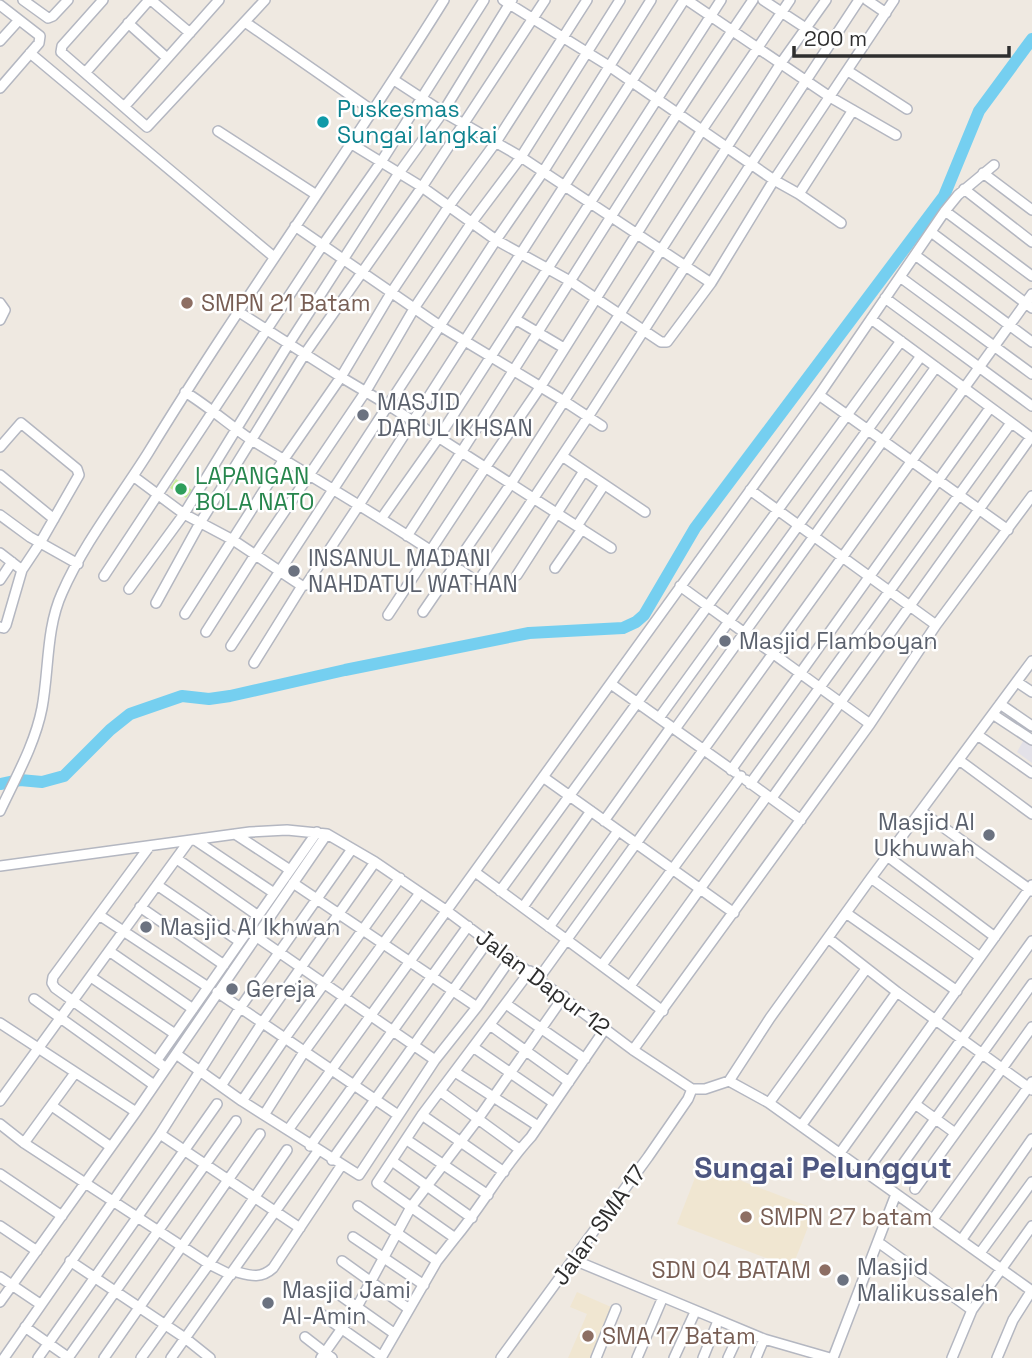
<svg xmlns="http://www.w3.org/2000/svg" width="1032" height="1358" font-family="'Space Grotesk',sans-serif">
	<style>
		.industrial { fill: #e3e1e8 }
		.education { fill: #f0e6d1 }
		.pitch { fill: #c9ec9a }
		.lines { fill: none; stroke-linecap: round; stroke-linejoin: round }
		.river { stroke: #75cff0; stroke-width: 12 }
		.minor-casing { stroke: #b4b7c1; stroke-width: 12 }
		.minor { stroke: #fff; stroke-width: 9 }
		.culture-dot { fill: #0f9aa8; stroke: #fff; stroke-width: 2.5 }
		.education-dot { fill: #8d6e63; stroke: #fff; stroke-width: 2.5 }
		.worship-dot { fill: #6b7280; stroke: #fff; stroke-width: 2.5 }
		.leisure-dot { fill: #2e9e5b; stroke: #fff; stroke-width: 2.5 }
		.labels { text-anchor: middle; stroke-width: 5; stroke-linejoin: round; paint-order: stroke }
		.culture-label { font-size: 23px; fill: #0d838f; stroke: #fff; text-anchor: start }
		.education-label { font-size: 23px; fill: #785e54; stroke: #fff; text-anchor: start }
		.worship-label { font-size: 23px; fill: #5b616d; stroke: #fff; text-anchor: start }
		.leisure-label { font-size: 23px; fill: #27864d; stroke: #fff; text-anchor: start }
		.street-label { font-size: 23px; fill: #2e2e2e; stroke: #fff }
		.district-label { font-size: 30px; font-weight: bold; fill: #4d5680; stroke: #fff }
	</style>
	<rect width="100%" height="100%" fill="#efe9e1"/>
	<!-- industrial -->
	<path class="industrial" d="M1026 736 1032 741V763L1017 752Z"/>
	<!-- education -->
	<path class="education" d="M700 1165 815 1209 792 1268 677 1224Z
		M577 1292 611 1307 590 1358H568L587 1314 570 1307Z"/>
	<!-- pitch -->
	<path class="pitch" d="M176 479 192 490 186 498 170 488Z"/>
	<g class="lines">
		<!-- river -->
		<path class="river" d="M0 784 20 780 42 782 64 776 110 730 130 714 182 696 209 699 230 696 345 670 529 633 623 628 636 622 644 615 695 528 944 196 979 111 1032 39"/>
		<!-- minor casing -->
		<g class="minor-casing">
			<path id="minor" d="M23 0 48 18 53 16 68 0
				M103 0 62 46 61 52 147 127 265 0
				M151 0 190 33
				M503 0 609 66 774 180 799 194 841 223
				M687 0 830 97 896 135
				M763 0 830 44
				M867 0 886 13
				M0 5 40 36 39 43 0 88
				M245 22 373 111
				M128 23 167 58
				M0 41 19 20
				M30 53 274 257
				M848 71 907 109
				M85 73 149 0
				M394 80 443 112 521 157 711 283
				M124 107 219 0
				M218 131 315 194
				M350 143 422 187 496 240 570 281 661 342H667L711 283 774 180 894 0
				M983 173 1032 210
				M964 189 1032 242
				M799 194 853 110
				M945 211 1032 276
				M295 226 440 326 564 401 602 426
				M931 232 1032 308
				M915 255 1032 342
				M900 277 1032 374
				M885 298 1032 406
				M0 303 5 310 0 320
				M239 312 341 377 391 293 449 206 496 142 587 0
				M515 319 564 348
				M871 319 1032 438
				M185 392C208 406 228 424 250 439 325 485 401 529 473 579L479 580 588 417 751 164 859 0
				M819 395 1008 530
				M0 447 21 423 77 469 79 475 40 543 22 570 6 625 4 628 0 627
				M562 456 645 512
				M0 475 54 519
				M133 476 184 514 233 540 302 586
				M750 490 936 625
				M0 515 30 537 78 564
				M381 519 439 437 721 0
				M577 526 604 485
				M407 536C524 358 633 176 753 0
				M0 553 22 570
				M555 568 582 529
				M517 575 584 471
				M104 576 322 246 381 162 484 0
				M0 580 12 562
				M680 586 870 724
				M129 589 184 514 288 345 399 173 443 112 512 0
				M156 603 200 523 304 355 422 187 545 0
				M423 612 510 485 781 63 826 0
				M185 614 284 459 341 377 388 405 611 548
				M388 615 485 468 541 386 702 130 790 0
				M206 632 255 555 366 391 415 307 472 222 521 157 620 0
				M231 646 496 240 543 172 651 0
				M254 663 302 586 306 585 359 505 684 0
				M1017 682 1032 692
				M611 684 735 772
				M1000 704 1032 726
				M994 715 1032 740
				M659 718 921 356
				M675 729 936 367
				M979 736 1032 773
				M959 760 1032 814
				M731 770 990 408
				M543 777 734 913
				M746 780 801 820
				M750 784 1011 423
				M772 798 1031 437
				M0 811C16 777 35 744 42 708 49 671 46 628 62 593 84 543 119 499 148 453 242 299 349 153 444 0
				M922 812 1032 891
				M604 821 671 727
				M235 834 290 870
				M195 840 274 893
				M149 847 53 977 52 983 55 988 166 1068
				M887 856 995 937
				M177 859 257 915
				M0 866 250 832 287 830 327 834 375 862 447 911 633 1050 692 1089H705L729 1081 769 1103 1032 1291
				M475 872 663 1011
				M871 878 980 957
				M293 883 477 1007
				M157 885 239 941
				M500 891 901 341
				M140 907 224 965
				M523 907 591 811
				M846 913 957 991
				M99 915 208 987
				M549 927 618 831
				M251 933 435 1060
				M828 938 897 992 1032 1090
				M109 951 193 1009
				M602 965 741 776
				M530 971 422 1115 377 1183 455 1238C482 1206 502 1168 531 1137L605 1029
				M91 977 175 1034
				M539 978 1032 294
				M630 986 767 796
				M217 992 398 1115
				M34 999 154 1085
				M506 1004 585 1059
				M0 1023 136 1112
				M490 1025 569 1082
				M473 1047 554 1103
				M633 1050 870 724 936 625 1032 496
				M176 1054 242 1101 359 1175 435 1060 477 1007 511 958
				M157 1060 317 832
				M455 1072 538 1126
				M729 1081 770 1018 871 878 1032 661
				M221 1086 262 1023 375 862
				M441 1092 519 1149
				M0 1101 189 841
				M242 1101 285 1038 400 878
				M769 1103 866 969
				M915 1104 955 1133
				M52 1106 111 1147
				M264 1115 304 1052 420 893
				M422 1115 504 1172
				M0 1124 24 1143 209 1264 231 1275
				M801 1126 897 992
				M288 1130 819 395 945 211 958 195 994 165
				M160 1134 300 1228
				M407 1140 488 1195
				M24 1143 75 1073
				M310 1146 468 926
				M840 1153 1032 885
				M332 1160 488 941
				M392 1161 472 1218
				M867 1171 1032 941
				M0 1174 62 1216
				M887 1186 1032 984
				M915 1189 1032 1027
				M358 1206 437 1261
				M933 1219 1032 1082
				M0 1226 37 1251
				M353 1237 424 1285
				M962 1239 1032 1139
				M878 1242 972 1310
				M980 1253 1032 1182
				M574 1260 663 1297
				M70 1261 185 1338 210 1358
				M342 1261 409 1309
				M233 1271C249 1275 260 1280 273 1268L341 1166
				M0 1277 40 1304
				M337 1293 395 1334
				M0 1302 136 1112 327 834
				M321 1314 382 1357
				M25 1327 69 1358
				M305 1337 332 1358
				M4 1358 160 1134 240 1008 352 849
				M38 1358 217 1104
				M68 1358 236 1121
				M104 1358 260 1134
				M141 1358 209 1264 287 1150
				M171 1358 318 1151
				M321 1358 357 1307 411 1207 478 1119 564 996
				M381 1358 437 1261 455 1238
				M501 1358 648 1157 688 1099 692 1089
				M596 1358 616 1309
				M637 1358 663 1297 764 1339 830 1358
				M674 1358 695 1312
				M703 1358 718 1321
				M728 1358 741 1330
				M756 1358 764 1339
				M833 1358 896 1194
				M952 1358 972 1310 1032 1226
				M997 1358 1013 1320 1032 1290"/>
		</g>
		<!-- minor -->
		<use href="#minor" class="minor"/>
	</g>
	<!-- markers -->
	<circle class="culture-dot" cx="323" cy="122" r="7"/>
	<g class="education-dot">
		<circle cx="187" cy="303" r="7"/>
		<circle cx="746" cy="1217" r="7"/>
		<circle cx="825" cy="1270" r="7"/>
		<circle cx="588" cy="1336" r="7"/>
	</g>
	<g class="worship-dot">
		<circle cx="363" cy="415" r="7"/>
		<circle cx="294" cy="571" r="7"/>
		<circle cx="725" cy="641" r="7"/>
		<circle cx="989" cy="835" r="7"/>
		<circle cx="146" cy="927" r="7"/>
		<circle cx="232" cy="989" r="7"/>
		<circle cx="843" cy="1280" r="7"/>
		<circle cx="268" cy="1303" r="7"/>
	</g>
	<circle class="leisure-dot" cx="181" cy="489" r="7"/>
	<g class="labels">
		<!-- culture labels -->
		<g class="culture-label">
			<text x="337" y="117">Puskesmas<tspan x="337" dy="26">Sungai langkai</tspan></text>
		</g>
		<!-- education labels -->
		<g class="education-label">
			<text x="201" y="311">SMPN 21 Batam</text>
			<text x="760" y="1225">SMPN 27 batam</text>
			<text x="811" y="1278" text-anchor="end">SDN 04 BATAM</text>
			<text x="602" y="1344">SMA 17 Batam</text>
		</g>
		<!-- worship labels -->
		<g class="worship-label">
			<text x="377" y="410">MASJID<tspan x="377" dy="26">DARUL IKHSAN</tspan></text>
			<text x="308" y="566">INSANUL MADANI<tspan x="308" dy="26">NAHDATUL WATHAN</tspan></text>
			<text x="739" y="649">Masjid Flamboyan</text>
			<text x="975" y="830" text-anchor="end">Masjid Al<tspan x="975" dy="26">Ukhuwah</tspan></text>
			<text x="160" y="935">Masjid Al Ikhwan</text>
			<text x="246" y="997">Gereja</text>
			<text x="857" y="1275">Masjid<tspan x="857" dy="26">Malikussaleh</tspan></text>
			<text x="282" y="1298">Masjid Jami<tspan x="282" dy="26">Al-Amin</tspan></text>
		</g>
		<!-- leisure labels -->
		<g class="leisure-label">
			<text x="195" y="484">LAPANGAN<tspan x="195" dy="26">BOLA NATO</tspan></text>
		</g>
		<!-- street labels -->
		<g class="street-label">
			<text transform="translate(543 982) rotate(37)" y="8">Jalan Dapur 12</text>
			<text transform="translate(599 1225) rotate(-54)" y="8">Jalan SMA 17</text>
		</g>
		<!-- district labels -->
		<g class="district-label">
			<text x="823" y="1178">Sungai Pelunggut</text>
		</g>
	</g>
	<!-- scale -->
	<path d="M794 46v10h215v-10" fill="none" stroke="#2e2e2e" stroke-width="3.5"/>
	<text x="804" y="46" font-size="21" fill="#2e2e2e" stroke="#ffffff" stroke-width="5" paint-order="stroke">200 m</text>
</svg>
